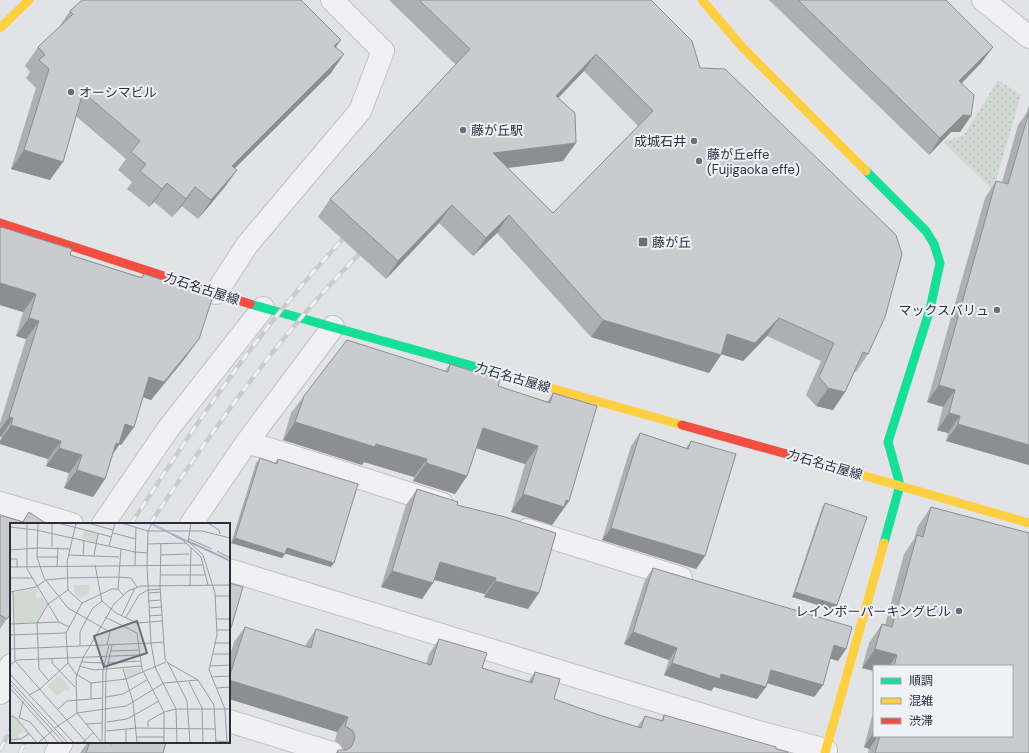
<svg xmlns="http://www.w3.org/2000/svg" width="1029" height="753" font-family="'DM Sans','Noto Sans JP',sans-serif">
	<style>
		.park { fill: url(#park-dots) }
		.lines { fill: none; stroke-linecap: round; stroke-linejoin: round }
		.street-casing { stroke: #bfc1c5; stroke-width: 24 }
		.street { stroke: #f1f1f3; stroke-width: 22 }
		.fast { stroke: #16e098; stroke-width: 9 }
		.slow { stroke: #ffcf43; stroke-width: 9 }
		.jam { stroke: #f24e42; stroke-width: 9 }
		.rail-casing { stroke: #cacbcf; stroke-width: 4.5 }
		.rail { stroke: #eff1f6; stroke-width: 3; stroke-dasharray: 9; stroke-linecap: butt }
		.wall { fill: #aeafb2; fill-rule: evenodd }
		.shaded-wall { fill: #8d8e91 }
		.building { fill: #cacbcf; stroke: #8d8e91; fill-rule: evenodd }
		.poi-dot { fill: #696e7a; stroke: #eff1f6; stroke-width: 1.5 }
		.labels { text-anchor: middle; stroke-width: 4; stroke-linejoin: round; paint-order: stroke }
		.poi-label { font-size: 13px; fill: #282f40; stroke: #eff1f6; text-anchor: start }
		.street-label { font-size: 13px; fill: #282f40; stroke: #eff1f6 }
		.inset-river { fill: none; stroke: #afbdd2; stroke-width: 2 }
		.inset-road { fill: none; stroke: #979ba4; stroke-width: 1 }
		.view { fill: #696e7a; fill-opacity: 0.15; stroke: #696e7a; stroke-width: 2 }
		.inset-edge { fill: none; stroke: #282f40; stroke-width: 2 }
	</style>
	<defs>
		<pattern id="park-dots" width="8" height="8" patternUnits="userSpaceOnUse"><rect width="8" height="8" fill="#d1dad2"/><path d="M2 2h.1M6 6h.1" fill="none" stroke="#b3bbb5" stroke-width="1.8" stroke-linecap="round"/></pattern>
	</defs>
	<rect width="100%" height="100%" fill="#e1e3e7"/>
	<!-- park -->
	<path class="park" d="M998 80 1021 95 993 190 943 142 964 135Z"/>
	<g class="lines">
		<!-- street casing -->
		<g class="street-casing">
			<path id="street" d="M983 0 1029 37
				M216 293 247 245 360 111 383 51 332 0
				M247 442 442 504
				M0 503 72 524
				M103 524 168 429 263 308
				M191 524 247 442 333 327
				M527 530 681 578
				M229 570 755 731 826 750
				M0 693 11 665
				M229 721 332 753
				M56 753 62 742"/>
		</g>
		<!-- street -->
		<use href="#street" class="street"/>
		<!-- fast -->
		<path class="fast" d="M866 171 926 231 934 244 940 263 930 309 888 442 900 485 884 543
			M250 304 519 379"/>
		<!-- slow -->
		<path class="slow" d="M702 0 743 48 866 171
			M0 28 29 0
			M519 379 682 425
			M855 473 1029 523
			M825 753 884 543"/>
		<!-- jam -->
		<path class="jam" d="M0 223 250 304
			M682 425 855 473"/>
		<!-- rail casing -->
		<g class="rail-casing">
			<path id="rail" d="M131 524C183 444 236 363 298 290 314 270 332 251 350 231
				M150 524C215 426 283 330 366 247
				M0 750 11 729
				M20 753 25 742"/>
		</g>
		<!-- rail -->
		<use href="#rail" class="rail"/>
	</g>
	<!-- wall -->
	<path class="wall" d="M389 0H652L651 1 700 68 868 354 856 372 855 371 845 392 833 410 816 406 806 395 821 361 767 336 743 361 721 354 709 373 591 337 497 233 473 256 439 223 386 279 318 217 330 199 456 65ZM584 71 638 126 553 213 507 168 563 161 558 98Z
		M769 0H946L993 47 981 63 962 83 971 116 960 132H951L929 155Z
		M70 11 341 40 336 47 331 73 235 168 237 170 224 188 198 219 182 206 172 217 154 202 149 207 127 189 132 182 118 170 126 159 76 116 50 180 11 169 36 88 26 78 30 72 25 66 38 47 59 27Z
		M1029 105V465L946 441 948 433 937 430 943 407 927 402 985 198 996 181 1002 182 1018 125 1026 114Z
		M1 227 70 255 141 277 144 274 186 357 151 400 143 397 134 427 121 445H119L113 454 105 479 93 497 64 488 69 473 46 466 48 459 0 444 1 437 0 436V423L26 339 16 336 23 312 0 305V228Z
		M450 364 498 386 547 402 553 393 569 501 552 525 511 512 525 464 476 448 467 476 455 494 413 481 414 477 364 462 362 465 283 440 291 413 304 396 445 371Z
		M640 433 686 448 691 441 705 556 696 569 602 540 631 446Z
		M260 458 275 463 278 459 331 567 285 553 282 558 231 543 256 463Z
		M417 489 457 505 528 609 484 597 485 594 434 580 422 599 381 587 406 505Z
		M825 503 837 605 834 610 792 597 822 508Z
		M931 507 1029 533V753H868L869 749 864 747 874 709V736H1012V666H874V671L862 668 869 643 882 624 885 625 904 554 914 539 918 526Z
		M29 512 11 613 0 629V515L22 522Z
		M653 568 846 649 838 661 830 658 823 685 814 697 767 683 757 699 714 687 711 691 664 675 669 660 624 644 645 580Z
		M245 627 305 647 306 644 316 629 426 664 429 654 439 639 482 668 528 682 535 672 554 699 599 715 637 727 645 716 661 721 664 715 776 749 788 753H336L338 750H344L341 745 335 741 337 732 229 699V659L234 642Z
		M88 742H104L107 743V742H166L163 753H80Z"/>
	<!-- shaded-wall -->
	<path class="shaded-wall" d="M341 40 328 58 334 46Z
		M993 47 981 63 948 97 959 81Z
		M344 54 331 73 219 184 232 166Z
		M596 54 584 71 543 114 556 96Z
		M963 115 971 116 960 132H951L929 155 940 138Z
		M576 143 563 161 481 171 493 153Z
		M24 150 63 162 50 180 11 169Z
		M237 170 224 188 198 219 211 200Z
		M167 183 154 202 149 207 162 189Z
		M195 187 182 206 172 217 186 199Z
		M452 205 439 223 386 279 398 261Z
		M509 215 497 233 473 256 486 238Z
		M0 283 36 294 23 312 0 305Z
		M29 318 39 321 26 339 16 336Z
		M779 318 767 336 743 361 714 352 727 334Z
		M603 320 721 355 709 373 591 337Z
		M199 339 186 357 151 400 136 395 149 377Z
		M939 385 955 390 943 407 927 402Z
		M828 388 845 392 833 410 816 406Z
		M949 413 960 416 948 433 937 430Z
		M9 417 13 418 1 437 0 436V430Z
		M295 422 376 444 427 459 414 477 364 462 362 465 283 440Z
		M125 424 134 427 121 445H119L107 463Z
		M958 424 1029 445V465L946 441Z
		M11 425 61 441 48 459 0 444V441Z
		M483 428 538 446 525 464 470 446Z
		M59 448 82 455 69 473 46 466Z
		M426 463 467 476 455 494 413 481Z
		M77 470 105 479 93 497 64 488Z
		M523 494 566 500 569 501 552 525 511 512Z
		M611 528 705 556 696 569 602 540Z
		M235 538 285 554 282 558 231 543Z
		M287 548 334 563 331 567 283 553Z
		M440 562 496 578 485 594 428 578Z
		M392 571 433 583 422 599 381 587Z
		M495 581 539 593 528 609 484 597Z
		M795 592 837 605 834 610 792 597Z
		M633 632 677 648 669 660 624 644Z
		M834 645 846 649 838 661 826 657Z
		M875 649 897 655 889 666H874V671L862 668Z
		M672 663 721 674 766 687 757 699 714 687 711 691 664 675Z
		M771 670 823 685 814 697 763 682Z
		M229 680 348 717 337 732 229 699Z
		M874 732V736H878L869 749 864 747Z"/>
	<!-- building -->
	<path class="building" d="M82 0H301L341 40 334 46 344 54 232 166 237 170 211 200 195 187 186 199 167 183 162 189 140 171 146 164 131 152 140 141 83 92 63 162 24 150 49 69 39 60 45 55 38 47 73 14 70 11Z
		M419 0H651L692 41 700 68 725 69 896 235 902 254 885 317 868 354 863 352 845 392 828 388 819 377 834 343 779 318 755 343 727 334 721 355 603 320 509 215 486 238 452 205 398 261 330 199 470 49ZM596 54 653 111 553 213 493 153 576 143 575 113 556 96Z
		M798 0H946L993 47 959 81 974 95 971 116 963 115 940 138Z
		M1029 112V445L958 424 960 416 949 413 955 390 939 385 996 181 1008 184Z
		M1 227 72 249 70 255 142 278 144 274 213 296 199 339 164 382 149 377 134 427 125 424 119 444 116 443 105 479 77 470 82 455 59 448 61 441 11 425 13 418 9 417 39 321 29 318 36 294 0 283V229Z
		M347 340 448 372 450 364 500 380 498 386 550 403 553 393 597 406 569 501 566 500 564 507 523 494 538 446 483 428 467 476 426 463 427 459 376 444 375 447 295 422 304 396Z
		M640 433 688 449 691 441 736 454 705 556 611 528Z
		M260 458 277 464 278 459 358 484 334 563 287 548 285 554 235 538Z
		M417 489 458 502 457 505 505 517 556 533 539 593 495 581 496 578 440 562 433 583 392 571Z
		M825 503 867 517 837 605 795 592Z
		M931 507 1029 533V753H875L880 736H1012V666H894L897 655 875 649 882 624 892 627 917 535 923 537Z
		M29 512 47 524H11V613L7 619 0 615V515L23 522Z
		M653 568 852 627 846 649 834 645 823 685 771 670 766 687 721 674 720 679 672 663 677 648 633 632Z
		M229 583 243 587 231 628 229 627Z
		M245 627 311 648 316 629 431 665 439 639 487 653 482 668 532 683 535 672 560 679 554 699 599 715 641 728 645 716 663 721 664 715 776 747V749L788 752V753H337L338 750H346L351 747 354 741 355 736 352 730 345 726 348 717 229 680V678Z
		M90 742H104L112 744 113 742H166L163 753H86Z"/>
	<!-- markers -->
	<g class="poi-dot">
		<circle cx="71" cy="92" r="4"/>
		<circle cx="463" cy="130" r="4"/>
		<circle cx="694" cy="141" r="4"/>
		<circle cx="699" cy="161" r="4"/>
		<rect x="638" y="237" width="10" height="10" rx="2"/>
		<circle cx="997" cy="310" r="4"/>
		<circle cx="959" cy="611" r="4"/>
	</g>
	<g class="labels">
		<!-- poi labels -->
		<g class="poi-label">
			<text x="79" y="97">オーシマビル</text>
			<text x="471" y="135">藤が丘駅</text>
			<text x="686" y="146" text-anchor="end">成城石井</text>
			<text x="707" y="159">藤が丘effe<tspan x="707" dy="15">(Fujigaoka effe)</tspan></text>
			<text x="652" y="247">藤が丘</text>
			<text x="989" y="315" text-anchor="end">マックスバリュ</text>
			<text x="951" y="616" text-anchor="end">レインボーパーキングビル</text>
		</g>
		<!-- street labels -->
		<g class="street-label">
			<text transform="translate(202 288) rotate(18)" y="5">力石名古屋線</text>
			<text transform="translate(513 377) rotate(16)" y="5">力石名古屋線</text>
			<text transform="translate(825 464) rotate(16)" y="5">力石名古屋線</text>
		</g>
	</g>
	<!-- overview -->
	<g transform="translate(10 523)">
		<rect width="220" height="220" fill="#e1e3e7"/>
		<path d="M74 8 87 11 86 19 72 16ZM26 65 28 68 25 72 28 75 31 73 37 81 27 99 5 100 4 70ZM130 145 131 149 117 155 114 146ZM0 192 4 194 19 211 17 213 14 208 8 212 10 216 0 217Z" fill="#d1dad2"/>
		<path d="M80 62 79 70 70 75 64 69V62ZM50 152 61 167 53 168 47 173 37 163Z" fill="#d1dad2"/>
		<path class="inset-river" d="M140 0 156 8M162 11 217 36"/>
		<path class="inset-road" d="M17 0V46L49 99M28 0 27 34 34 55 58 85 100 109 97 122M48 0 102 14M66 0 57 39 58 67 72 80M78 0 103 7M111 0 138 8H192L220 15M142 0 138 8 137 43 141 120 154 119M198 0 209 7 210 11M0 4 26 7 125 29 138 30M156 8 174 18 191 34 198 62M103 10 126 16M179 16 202 26M179 19 193 32 205 70 207 112 199 147 215 186 217 220M178 20 181 0M182 20 220 38M138 21 176 20M151 21 150 63 155 136 158 140 188 157 204 182 206 220M99 23 105 0M42 24V0M27 25 60 26M0 27 27 25M207 28 220 35M58 32 109 34M84 32 88 11M151 32 179 31M73 33 74 17M27 34H48M0 36H7V45M85 42 92 78 106 90 127 100 152 98M125 43 126 4M0 44 193 42M47 44 48 24M150 52H195M0 55H22M180 62 181 25M108 66 111 26M0 69 26 64 36 57 57 55 108 54 121 55 127 64M3 69 5 138 77 220M138 70 151 69M113 72 108 66H102L72 80 56 110 58 140 66 151 81 160 116 156 156 139M205 73H220M138 78 151 77M139 85 151 84M112 92 125 65M139 93 152 92M95 94 127 110 132 146 154 189V220M116 94 129 72 138 67 150 66M206 96H220M0 101 49 99 59 104M207 107H220M0 112 56 110M205 120H220M70 123V109L76 97 83 85 92 78M0 126 141 120 145 144 166 186H220M100 128 129 127M202 131H220M42 136V140L65 164M71 139 93 140M97 140 130 138M158 140 177 178 180 220M0 142 7 137 129 132M69 143 84 147 131 143M200 143 220 142M113 146 123 179 127 220M0 151 64 220M201 154 220 153M0 157 58 220M39 158 29 146 27 100 38 81 58 67M179 159 192 185 193 220M81 160V176M0 161 54 220M0 165 49 220M206 165 220 164M19 172 30 166 58 140M96 174 113 171 137 157M48 186 57 178 92 175M0 192 6 195 27 220M10 195 20 199 38 220M9 196 13 178M97 199 117 196 149 178M76 201 93 200M138 204V198L154 189 166 186 167 220M45 205 67 190 116 183 154 160 188 157M96 208 127 205 206 206M127 214H154M0 217 11 216 19 211M92 218 93 147 99 122M206 218 220 219M28 220 42 208M72 220 83 210M92 220 67 190 66 154 73 135 104 81 118 68 131 63 220 62M95 220 96 150 102 122M116 220V206"/>
		<path class="view" d="M127 98 137 130 94 144 84 113Z"/>
		<rect width="220" height="220" class="inset-edge"/>
	</g>
	<!-- legend -->
	<rect x="873" y="665" width="140" height="72" fill="#eff1f6" stroke="#9fa3ad"/>
	<rect x="881" y="678" width="20" height="6" fill="#16e098" stroke="#9fa3ad"/>
	<text x="909" y="685" font-size="12" fill="#282f40">順調</text>
	<rect x="881" y="698" width="20" height="6" fill="#ffcf43" stroke="#9fa3ad"/>
	<text x="909" y="705" font-size="12" fill="#282f40">混雑</text>
	<rect x="881" y="718" width="20" height="6" fill="#f24e42" stroke="#9fa3ad"/>
	<text x="909" y="725" font-size="12" fill="#282f40">渋滞</text>
</svg>
